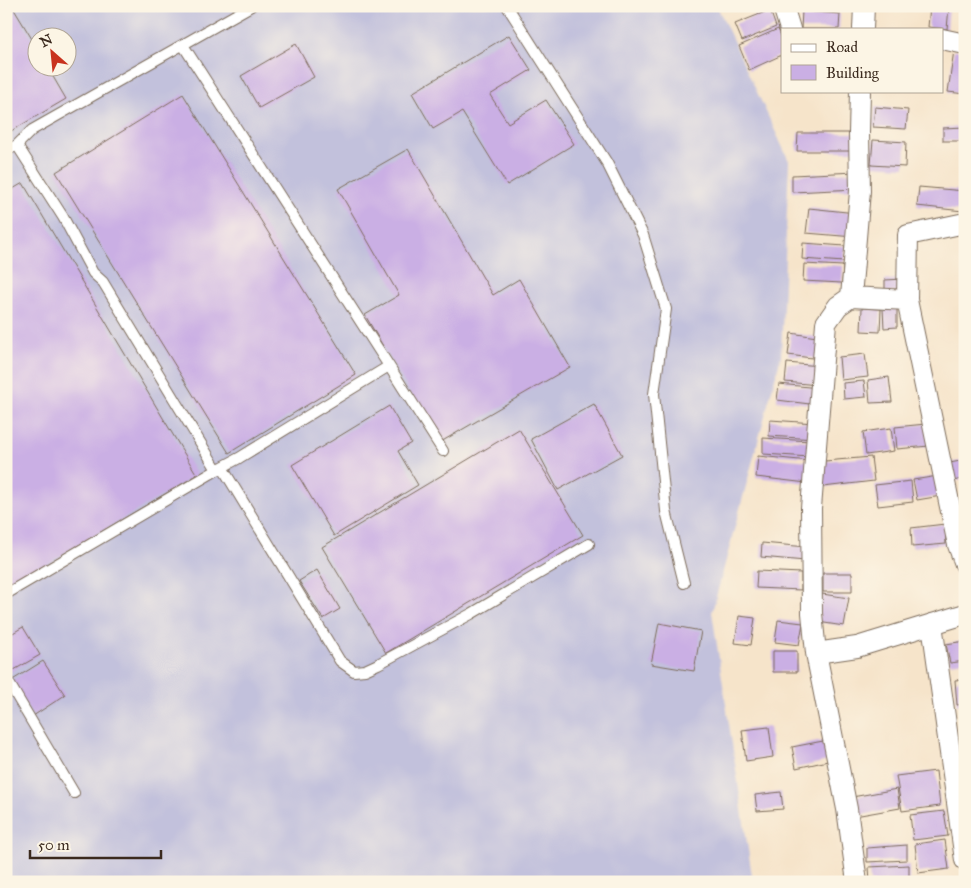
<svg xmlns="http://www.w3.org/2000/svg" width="971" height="888" font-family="'IM FELL Great Primer',serif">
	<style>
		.industrial { fill: #c2c1dc; fill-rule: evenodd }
		.building { fill: #caafe4 }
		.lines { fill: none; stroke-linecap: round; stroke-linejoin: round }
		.lane-casing { stroke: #7c6b5a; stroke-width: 12 }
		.street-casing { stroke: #7c6b5a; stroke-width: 22 }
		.lane { stroke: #fff; stroke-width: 10 }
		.street { stroke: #fff; stroke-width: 20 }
	</style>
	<rect width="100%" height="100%" fill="#fcf5e5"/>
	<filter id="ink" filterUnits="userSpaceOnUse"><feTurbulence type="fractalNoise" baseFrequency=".02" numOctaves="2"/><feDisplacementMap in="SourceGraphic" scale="10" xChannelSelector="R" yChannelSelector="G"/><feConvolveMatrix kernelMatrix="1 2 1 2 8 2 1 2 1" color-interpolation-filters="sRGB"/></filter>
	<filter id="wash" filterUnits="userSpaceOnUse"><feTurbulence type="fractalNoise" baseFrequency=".0096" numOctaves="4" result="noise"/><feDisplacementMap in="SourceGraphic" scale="20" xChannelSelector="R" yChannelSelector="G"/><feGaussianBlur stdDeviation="1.12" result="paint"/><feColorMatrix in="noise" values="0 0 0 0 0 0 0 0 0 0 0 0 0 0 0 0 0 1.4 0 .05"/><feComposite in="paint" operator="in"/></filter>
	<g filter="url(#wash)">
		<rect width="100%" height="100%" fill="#f6e4ca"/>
		<!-- industrial -->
		<path class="industrial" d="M6 6H717L789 161 781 356 712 612 753 882H6ZM38 38H68V68H38Z"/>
		<g id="blocks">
			<!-- building -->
			<path class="building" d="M6 6H12L38 49V68H48L66 99 6 134Z
				M930 6 949 7 947 29 928 27Z
				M770 10 776 27 742 41 735 24Z
				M802 11 840 14 839 29H801Z
				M778 29 782 38V55L749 70 739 46Z
				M509 35 531 70 490 95 508 123 546 100 574 144 507 185 462 112 433 129 412 93Z
				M296 44 314 77 259 108 241 76Z
				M954 50 965 51V94L948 92Z
				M183 94 356 375 229 453 56 172Z
				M875 107 908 110 906 129 873 127Z
				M965 127V141H943V128Z
				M798 133H855V151H797Z
				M873 140 906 142 905 167 871 165Z
				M408 149 493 295 519 279 570 367 439 443 365 315 399 295 338 189Z
				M856 172 857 189 792 192V175Z
				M23 183 197 475 6 588V193Z
				M919 187 965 191 963 211 917 206Z
				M809 208 856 213 854 237 806 233Z
				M803 243 845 246 844 262 802 259Z
				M804 264 843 266 842 283 803 281Z
				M904 279V292H885V280Z
				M862 308 881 309 880 332 861 331Z
				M883 309H897V327L884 328Z
				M791 333 823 338 820 359 788 355Z
				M865 354 868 377 841 380 839 357Z
				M787 363 820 366 818 385 785 382Z
				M889 377 892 402 870 403 868 380Z
				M864 381 866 397 844 399 843 383Z
				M779 384 819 388 818 405 777 400Z
				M594 404 622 455 558 490 531 439Z
				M389 406 411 443 398 451 418 485 334 536 292 465Z
				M770 420 815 423 814 439 769 436Z
				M926 424 929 446 897 449 895 427Z
				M891 428 894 451 866 455 863 432Z
				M519 429 583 535 386 653 322 547Z
				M763 438 811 441 810 457 763 454Z
				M758 456 810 461 807 483 756 477Z
				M871 457 874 481 823 487 825 461Z
				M965 460V478L954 481 950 463Z
				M938 476 941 496 917 500 913 480Z
				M911 481 913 502 878 506 875 485Z
				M945 524 946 544 912 547 911 528Z
				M762 543 807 547 805 561 761 557Z
				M317 570 340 609 323 619 299 581Z
				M757 571 801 573V590L756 588Z
				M823 573H852V592H823Z
				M822 594 849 598 844 626 818 622Z
				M739 616 755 618 751 645 735 643Z
				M778 620 803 623 799 645 775 642Z
				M659 623 701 631 694 671 651 664Z
				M23 627 40 655 7 674 6 637Z
				M965 641V661L950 663 946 644Z
				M773 651H797V672H773Z
				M43 661 65 695 33 716 11 681Z
				M965 679V704L957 705 955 680Z
				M769 727 773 757 746 761 742 730Z
				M823 741 828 761 796 768 792 747Z
				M936 771 940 806 902 811 896 776Z
				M897 789 900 808 855 816 852 797Z
				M781 792 783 809 757 811 755 795Z
				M944 811 948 836 913 840 910 815Z
				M945 840 949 869 918 873 915 844Z
				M907 845V860L867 862V848Z
				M909 865V881L870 882 869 867Z"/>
		</g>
	</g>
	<g filter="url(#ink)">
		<use href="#blocks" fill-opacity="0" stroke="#7c6b5a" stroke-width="1"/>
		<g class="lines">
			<!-- lane casing -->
			<g class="lane-casing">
				<path id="lane" d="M507 6 607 163 643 235 666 309 654 394 666 511 684 583
					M17 145 63 217 93 273 103 282 217 470 239 458 389 366 183 45
					M6 151 17 145 32 130 251 6
					M389 366 443 451
					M222 467 340 661 354 671 365 670 378 664 471 614 589 544
					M6 594 217 470
					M6 678 74 793"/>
			</g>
			<!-- street casing -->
			<g class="street-casing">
				<path id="street" d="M783 6 790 29
					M863 29 864 6
					M942 39 965 44
					M965 223 908 235 907 300 958 545 965 564
					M851 297 860 191 859 133 860 91
					M932 624 965 860
					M816 653 857 647 965 614
					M857 882 847 809 816 653 812 613 811 508 826 323 838 306 851 297 907 300"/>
			</g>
			<!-- lane -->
			<use href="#lane" class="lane"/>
			<!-- street -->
			<use href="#street" class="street"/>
		</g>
	</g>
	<!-- margin -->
	<rect width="971" height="888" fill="none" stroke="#fcf5e5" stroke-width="25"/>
	<!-- legend -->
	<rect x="781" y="28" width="162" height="65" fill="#fcf5e5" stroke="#afa495"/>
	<rect x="791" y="44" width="25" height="8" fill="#ffffff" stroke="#afa495"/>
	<text x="826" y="52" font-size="15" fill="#3b2a1e">Road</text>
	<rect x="791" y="65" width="25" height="15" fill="#caafe4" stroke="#afa495"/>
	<text x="826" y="78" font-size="15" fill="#3b2a1e">Building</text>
	<!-- north arrow -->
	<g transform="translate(52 52) rotate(333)"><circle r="24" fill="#fcf5e5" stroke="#afa495"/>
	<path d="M0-4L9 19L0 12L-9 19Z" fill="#c8321e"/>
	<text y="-8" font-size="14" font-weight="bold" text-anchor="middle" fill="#3b2a1e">N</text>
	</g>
	<!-- scale -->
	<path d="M30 850v8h131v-8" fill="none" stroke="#3b2a1e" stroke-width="2.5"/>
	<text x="38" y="850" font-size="15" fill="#3b2a1e" stroke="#fcf5e5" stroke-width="4" paint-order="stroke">50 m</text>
</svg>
